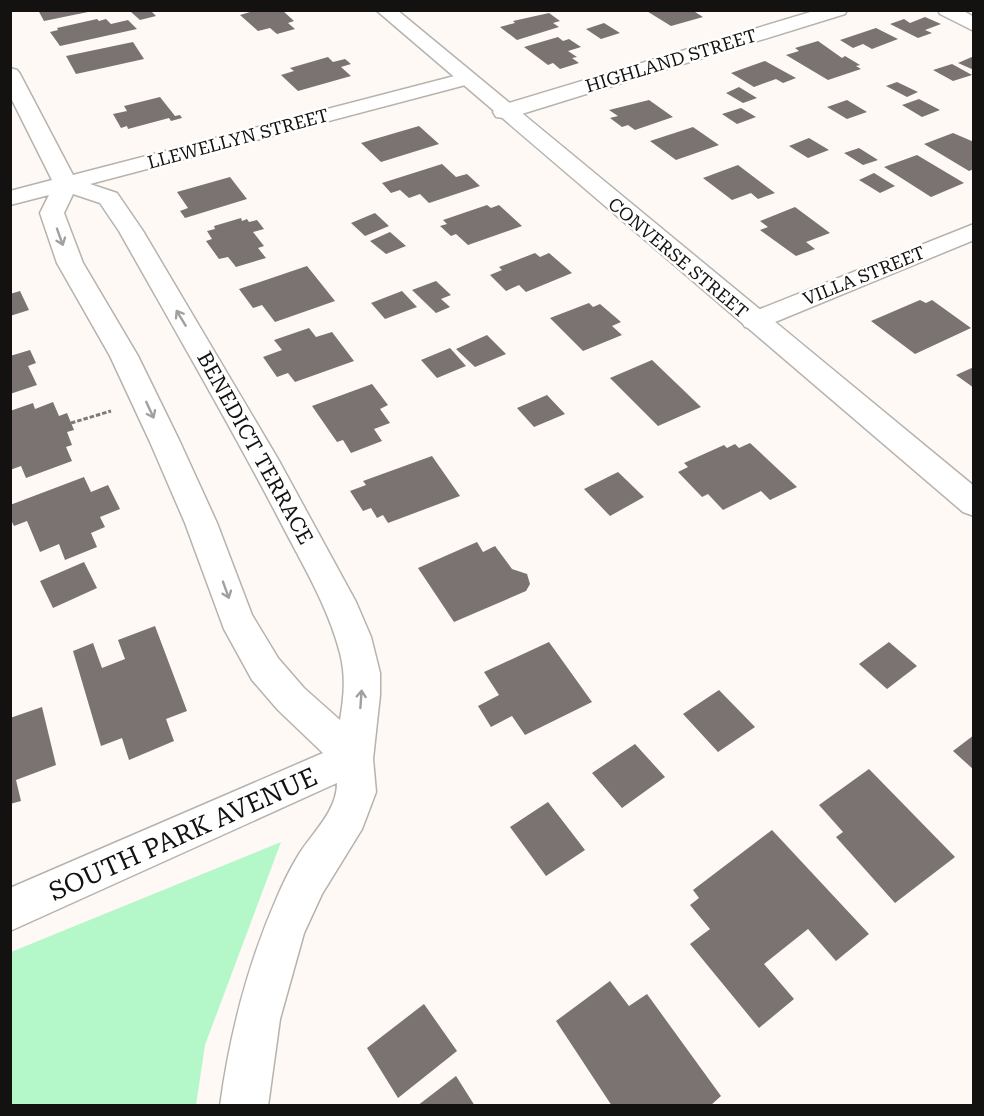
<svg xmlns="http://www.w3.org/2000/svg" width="984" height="1116" font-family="'Roboto Serif',serif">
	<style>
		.green { fill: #b4f7c8 }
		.building { fill: #7a7372 }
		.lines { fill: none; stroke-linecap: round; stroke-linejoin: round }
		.street-casing { stroke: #b6b2ad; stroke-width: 3 }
		.secondary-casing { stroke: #b6b2ad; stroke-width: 3 }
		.path { stroke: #7e7a77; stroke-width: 3; stroke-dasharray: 4.5 2; stroke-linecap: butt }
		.street { fill: #fff; fill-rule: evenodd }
		.secondary { fill: #fff; fill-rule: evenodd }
		.oneway { stroke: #a1a09f }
		.labels { text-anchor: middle; stroke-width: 5; stroke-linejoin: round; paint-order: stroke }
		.far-street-label { font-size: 18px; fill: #141210; stroke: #fff }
		.street-label { font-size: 21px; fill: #141210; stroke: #fff }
		.near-street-label { font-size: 26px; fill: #141210; stroke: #fff }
	</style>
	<rect width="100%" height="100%" fill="#fef9f4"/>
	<!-- green -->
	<path class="green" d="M281 842 205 1045 196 1105H11V952Z"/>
	<!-- building -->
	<path class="building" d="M38 10H88V12L44 21Z
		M135 10H150L156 16 140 20 131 12Z
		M257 10H282L294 21 288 23 295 29 277 34 270 28 258 31 240 15Z
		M645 10H692L703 17 671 26Z
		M549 13 560 21 553 23 559 27 517 40 500 27 515 23 513 21Z
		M925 17 941 24 925 30 932 33 918 38 890 24 904 19 910 23Z
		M97 19 99 21 106 19 111 24 128 20 137 29 60 46 50 32 58 30 57 28Z
		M604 23 620 33 601 39 586 29Z
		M876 28 898 39 872 49 863 44 853 48 840 40Z
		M558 37 563 41 569 39 581 47 568 51 577 57 572 58 579 63 560 69 553 63 548 65 524 47Z
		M818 41 842 58 845 56 860 65 856 66 861 69 828 80 786 55 799 51 795 48Z
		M133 42 144 59 76 74 66 56Z
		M974 56V70L958 63Z
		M328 57 333 62 345 59 351 64 341 67 351 76 298 91 281 75 294 71 290 68Z
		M765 61 796 78 783 83 776 79 754 87 731 73Z
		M952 64 972 75 953 81 933 70Z
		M897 82 918 92 907 97 886 86Z
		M739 87 757 98 743 103 726 93Z
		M160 97 175 116 180 115 182 118 171 121 169 118 128 129 127 126 121 128 113 114 127 111 124 106Z
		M919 99 940 110 922 117 902 105Z
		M649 100 673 117 635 130 628 125 622 127 610 118 618 116 609 110Z
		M847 100 867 112 847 119 827 107Z
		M741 108 756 117 737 124 722 114Z
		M419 126 439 144 381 162 361 143Z
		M693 127 719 145 676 160 650 141Z
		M953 133 974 142V169L969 171 924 144Z
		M809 138 829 150 808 158 789 146Z
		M859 148 878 160 863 165 844 153Z
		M917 155 964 183 931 197 884 167Z
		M442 164 456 177 467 174 480 186 429 203 420 194 409 198 400 190 391 193 382 183Z
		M738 165 775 193 758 199 751 193 732 200 703 178Z
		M874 173 895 186 880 193 859 180Z
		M230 177 247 199 185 218 180 211 188 208 177 192Z
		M487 205 491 208 499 205 522 226 468 245 456 234 451 236 440 226 447 224 443 220Z
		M795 207 830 233 806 242 815 249 796 256 760 230 768 227 760 221Z
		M375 213 389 226 365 236 351 223Z
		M241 218 242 221 247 219 249 222 257 220 264 229 253 232 264 246 258 248 266 258 236 267 228 257 219 259 206 241 212 239 207 231 215 229 214 226Z
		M390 232 406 246 386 254 370 241Z
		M535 253 540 257 549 253 572 273 526 292 519 285 506 291 490 275 502 270 499 267Z
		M307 266 335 301 275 322 262 305 253 308 239 289Z
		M436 281 451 295 441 299 450 307 436 313 412 290Z
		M20 291 29 310 10 316V294Z
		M402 291 417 307 385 319 371 303Z
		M920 300 926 303 932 300 971 328 915 354 871 321Z
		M589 303 593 307 600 304 621 322 612 326 622 335 583 351 550 318Z
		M309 328 316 337 332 332 354 361 295 382 288 373 277 377 263 357 282 350 274 340Z
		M487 335 506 354 475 367 456 349Z
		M450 348 466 366 437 378 421 360Z
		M30 350 36 363 28 366 37 385 10 394V356Z
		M652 360 701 407 658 426 610 378Z
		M974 367V388L956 375Z
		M372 384 388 405 380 409 390 423 374 429 382 441 351 453 343 440 337 442 312 406Z
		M547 395 565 414 534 427 517 408Z
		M53 402 59 416 67 413 74 430 67 432 72 445 66 447 72 461 26 478 21 466 10 470V411L33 403 35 409Z
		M750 443 797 487 770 500 761 491 723 510 708 494 702 497 678 472 688 467 684 463 724 445 727 448 735 444 739 448Z
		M432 456 460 496 388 523 383 515 377 518 371 508 363 511 350 491 366 485 363 481Z
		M618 472 644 497 610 516 584 489Z
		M84 477 91 492 108 485 120 509 100 517 105 527 91 533 97 547 65 560 59 544 40 552 27 521 14 526 10 518V505Z
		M477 542 483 552 495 546 512 569 527 574 530 584 526 591 454 622 418 568Z
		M84 562 97 588 53 608 40 581Z
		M155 626 187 711 166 719 174 741 129 760 122 738 101 746 73 651 93 643 102 668 125 659 118 640Z
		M549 642 592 702 525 735 512 716 491 727 478 706 499 695 484 672Z
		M889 642 917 666 887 689 859 664Z
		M719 690 755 727 718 752 683 714Z
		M42 707 56 765 16 780 21 801 10 804V718Z
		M974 735V770L953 751Z
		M635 744 665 777 622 808 592 773Z
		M869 769 955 857 895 903 836 837 843 832 819 805Z
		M548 802 585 850 546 876 510 827Z
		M772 830 869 934 836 961 808 929 764 964 794 999 759 1028 690 944 710 929 690 905 699 898 693 890Z
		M610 981 629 1006 647 994 721 1096 710 1106H612L556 1021Z
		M424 1004 457 1051 398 1098 367 1048Z
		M456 1076 475 1106H417Z"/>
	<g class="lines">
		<!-- street casing -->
		<g class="street-casing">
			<path id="street" d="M817 10H847L845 14 512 117 504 118 496 117 493 112 496 107Z
				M938 10H962L974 17V31L940 14Z
				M10 68 17 70 20 74 73 175 466 73 473 75 476 79 473 83 90 184 117 193 143 231 278 459 356 602 371 637 380 673V695L373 759 376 792 362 829 322 894 304 933 280 1019 268 1106H220C230 1032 248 963 278 895 284 881 291 867 299 854 313 832 337 811 337 783L10 931V888L323 753 278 710 252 680 224 629 185 523 150 442 110 356 57 263 40 213 49 195 10 205V191L52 180 10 96ZM73 194 100 203 119 231C173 327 229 423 280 521 302 564 328 606 340 653 346 676 344 697 340 720L304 688 278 658 252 615 217 523 180 442 138 356 83 263 64 213Z
				M974 224V240L763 327 754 329 745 327 741 321 745 315Z"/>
		</g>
		<!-- secondary casing -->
		<g class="secondary-casing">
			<path id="secondary" d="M376 10H397L974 486V516L963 512Z"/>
		</g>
		<!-- path -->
		<path class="path" d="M71 423 111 411"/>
		<!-- street -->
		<use href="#street" class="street"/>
		<!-- secondary -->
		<use href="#secondary" class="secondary"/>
	</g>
	<!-- one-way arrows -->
	<defs><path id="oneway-shaft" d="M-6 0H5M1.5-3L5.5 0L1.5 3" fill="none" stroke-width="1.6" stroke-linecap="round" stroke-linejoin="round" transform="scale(1.5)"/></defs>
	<g class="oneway">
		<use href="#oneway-shaft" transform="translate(60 237) rotate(70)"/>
		<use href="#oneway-shaft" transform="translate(181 318) rotate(-121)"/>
		<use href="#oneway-shaft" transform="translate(150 410) rotate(65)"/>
		<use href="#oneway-shaft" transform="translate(226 590) rotate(70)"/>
		<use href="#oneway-shaft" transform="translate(361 699) rotate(-86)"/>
	</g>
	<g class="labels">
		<!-- far-street labels -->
		<g class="far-street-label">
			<text transform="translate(671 61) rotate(-17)" y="6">HIGHLAND STREET</text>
			<text transform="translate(238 139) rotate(-15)" y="6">LLEWELLYN STREET</text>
			<text transform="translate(678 258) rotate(40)" y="6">CONVERSE STREET</text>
			<text transform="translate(864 276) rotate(-22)" y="6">VILLA STREET</text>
		</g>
		<!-- street labels -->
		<g class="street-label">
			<text transform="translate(255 448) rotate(61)" y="7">BENEDICT TERRACE</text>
		</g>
		<!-- near-street labels -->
		<g class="near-street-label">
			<text transform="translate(183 834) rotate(-24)" y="9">SOUTH PARK AVENUE</text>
		</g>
	</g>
	<!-- border -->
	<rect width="984" height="1116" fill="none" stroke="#141210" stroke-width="24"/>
</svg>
